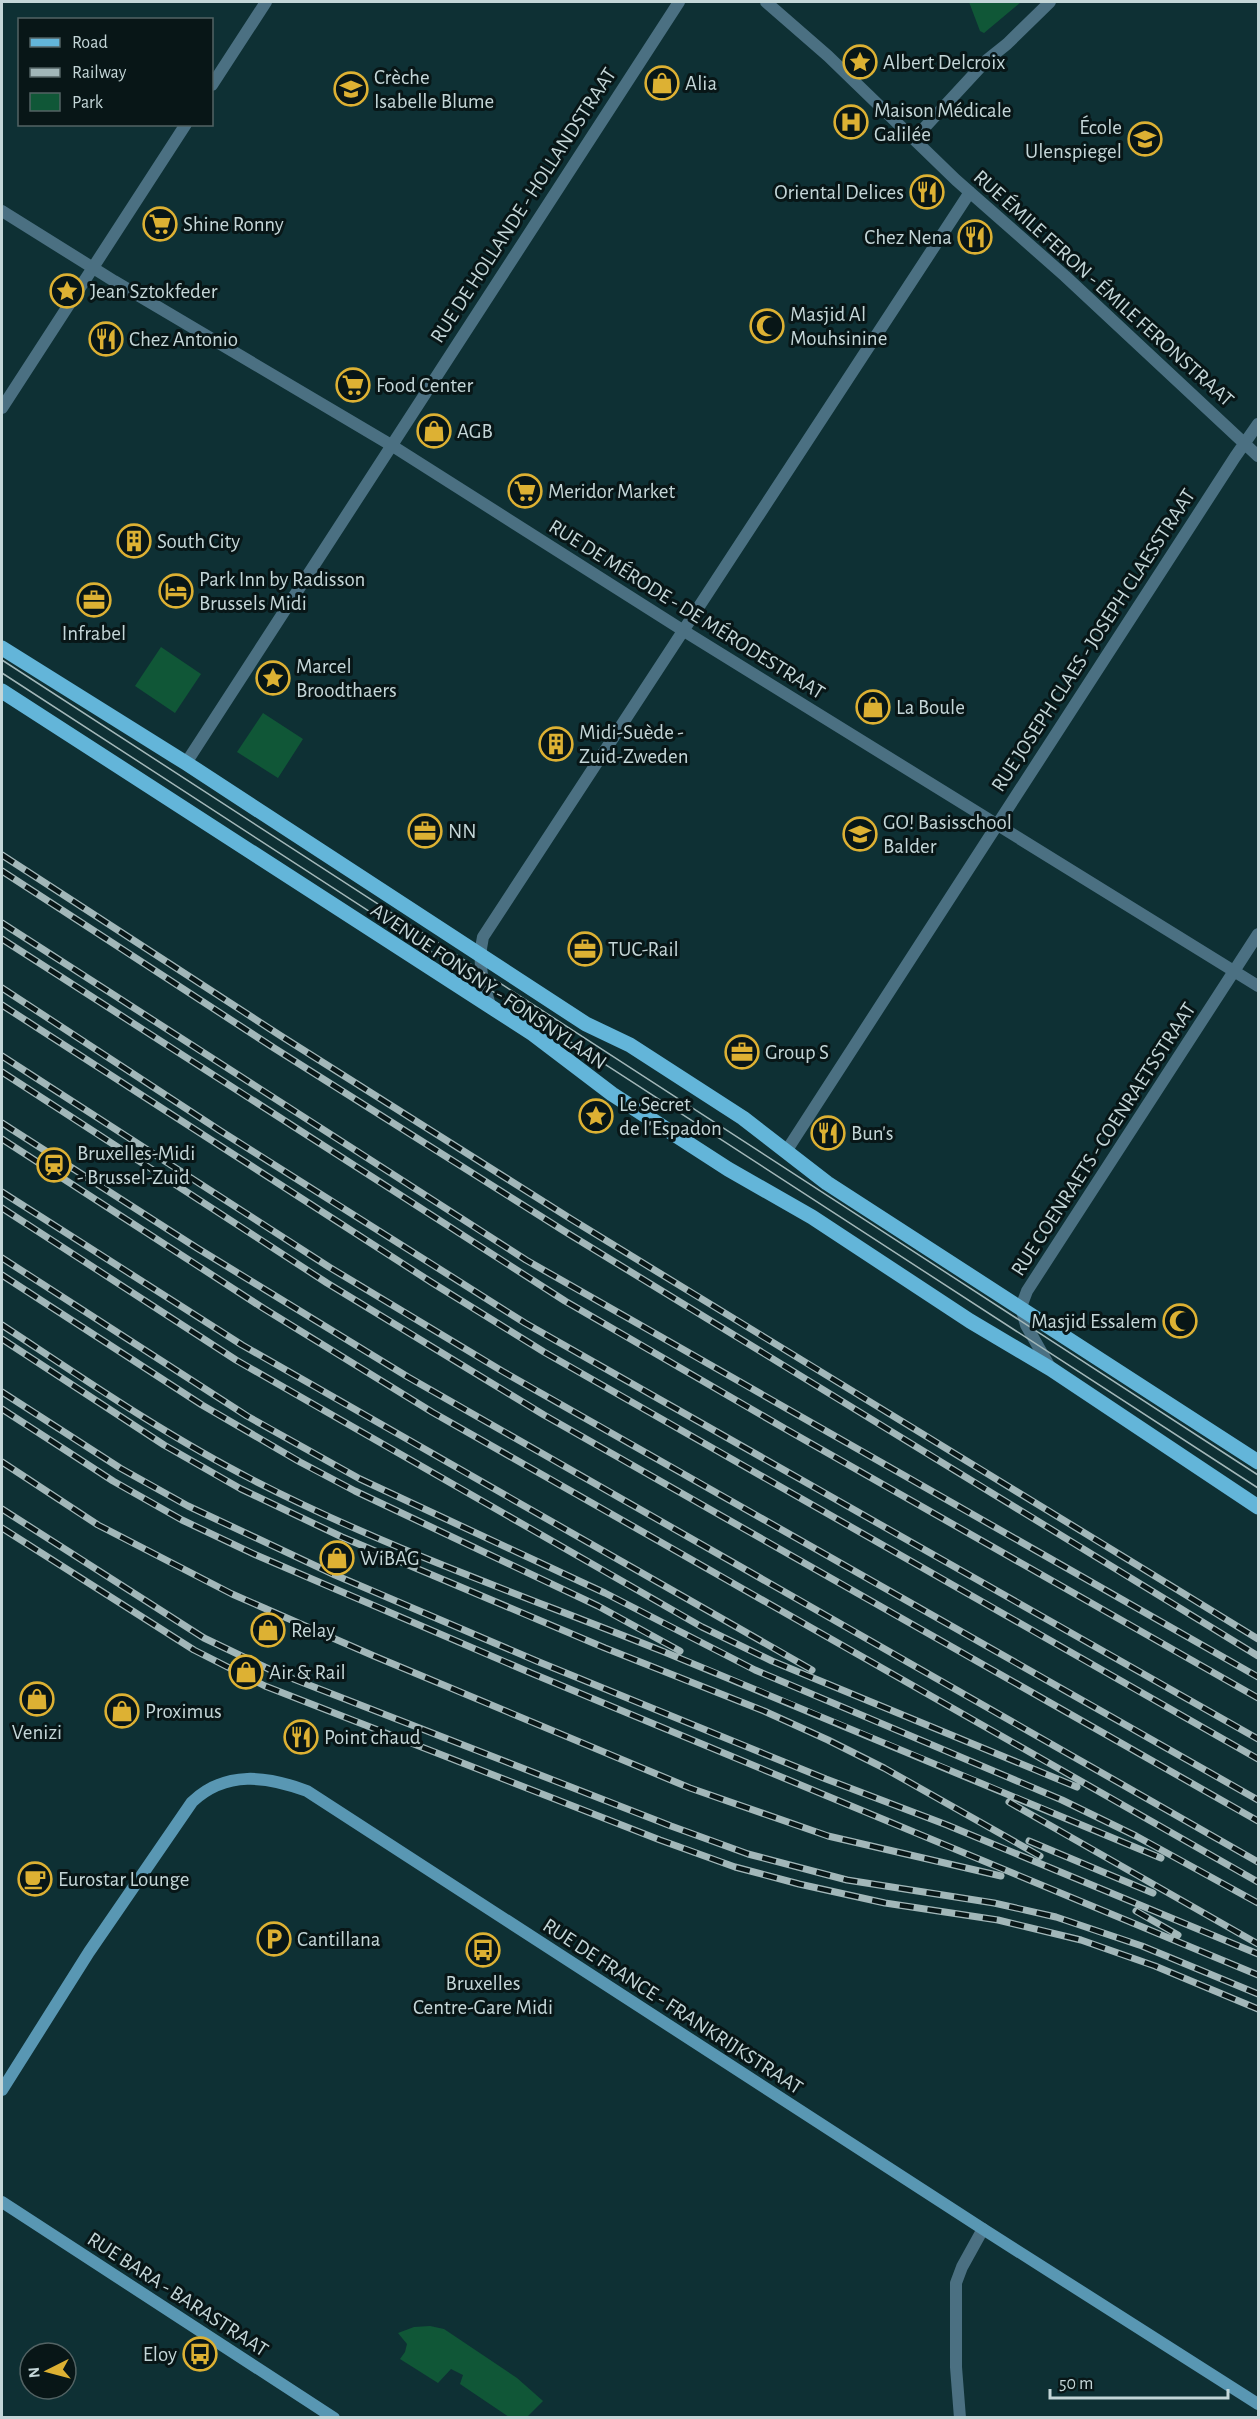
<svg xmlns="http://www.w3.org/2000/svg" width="1260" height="2419" font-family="'Alegreya Sans',sans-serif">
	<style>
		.green { fill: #105737 }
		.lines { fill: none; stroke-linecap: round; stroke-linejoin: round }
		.street { stroke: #4b7082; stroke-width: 12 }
		.secondary { stroke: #5997b3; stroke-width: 12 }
		.primary { stroke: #63b5d9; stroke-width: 15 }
		.tram { stroke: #a2b7b9; stroke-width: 1.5 }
		.rail-casing { stroke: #a2b7b9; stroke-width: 7 }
		.rail { stroke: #081617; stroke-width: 4.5; stroke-dasharray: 14; stroke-linecap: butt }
		.labels { text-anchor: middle; stroke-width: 6; stroke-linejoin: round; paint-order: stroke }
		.poi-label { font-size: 21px; fill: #c4d6d8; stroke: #081617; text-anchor: start }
		.street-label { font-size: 21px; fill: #c4d6d8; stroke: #081617 }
	</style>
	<rect width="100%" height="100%" fill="#0e3034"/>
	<!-- green -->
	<path class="green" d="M969 2H1021L984 33 980 31Z
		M161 647 201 674 175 713 135 686Z
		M263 713 303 739 278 778 237 752Z
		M430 2326 444 2329 517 2378 543 2401 527 2417H509L460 2384 463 2375 451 2369 438 2383 400 2359 405 2352 407 2344 398 2333 414 2327Z"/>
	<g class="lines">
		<!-- street -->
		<path class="street" d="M766 2 828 56 956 180 1065 276 1258 456
			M212 85 266 2
			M914 139 987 60 1007 44 1050 2
			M2 211 114 281 391 445 684 631 1258 986
			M2 408 186 124
			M186 763 679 2
			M491 1008C483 984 477 962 483 937L970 192
			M787 1150 1235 457 1258 424
			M1051 1369 1026 1325 1021 1307 1027 1291 1258 934
			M960 2418 956 2367V2283L962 2267 983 2229"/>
		<!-- secondary -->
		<path class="secondary" d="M2 2090 89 1952 192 1802C226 1770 267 1776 307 1791L983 2229 1258 2404
			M2 2202 334 2418"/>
		<!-- primary -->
		<path class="primary" d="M2 648 186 763 586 1024 630 1045 743 1118 827 1183 1258 1462
			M2 691 533 1034 612 1094 728 1169 812 1217 970 1321 1051 1369 1258 1507"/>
		<!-- tram -->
		<path class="tram" d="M2 660 1258 1475
			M2 673 1258 1488"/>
		<!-- rail casing -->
		<g class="rail-casing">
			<path id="rail" d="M2 855 281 1036 571 1219 1258 1639
				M2 871 274 1048 564 1231 1258 1656
				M2 923 526 1260 1258 1677
				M2 939 565 1301 789 1431 1258 1698
				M2 988 219 1130 525 1323 1258 1739
				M2 1005 431 1282 544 1352 1258 1759
				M2 1056 329 1267 502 1371 1258 1800
				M2 1072 327 1283 544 1415 1258 1821
				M2 1123 197 1248 408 1377 1258 1862
				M2 1139 263 1308 432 1412 1258 1882
				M2 1192 242 1345 812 1670
				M2 1208 236 1360 702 1627 772 1661 1077 1787
				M2 1258 247 1416 360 1479 605 1593 755 1670 1062 1800 1136 1836 1258 1903
				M2 1275 202 1405 300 1462 355 1491 598 1606 680 1651
				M2 1325C84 1379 165 1435 253 1480 385 1548 525 1596 662 1651 829 1719 995 1789 1161 1858
				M2 1339 164 1445 241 1489 342 1537 605 1648 764 1711 828 1740 884 1768 1040 1856
				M2 1392 120 1468 188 1506 335 1575 539 1662 826 1779 947 1825 1258 1954
				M2 1409 113 1481 182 1520 256 1555 531 1673 1258 1975
				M2 1462 98 1525 232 1594 374 1656 690 1788 828 1836 1001 1876
				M2 1509 204 1638 273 1671 671 1826 748 1854 847 1880 994 1903 1056 1917 1142 1946 1258 1994
				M2 1528 194 1650 265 1686 660 1840 735 1867 799 1884 885 1903 998 1920 1081 1940 1155 1966 1258 2009
				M1009 1802 1258 1944
				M1029 1841 1153 1893
				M1136 1911 1178 1935"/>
		</g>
		<!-- rail -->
		<use href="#rail" class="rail"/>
	</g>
	<!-- icons -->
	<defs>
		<g id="sight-ring" transform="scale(1.725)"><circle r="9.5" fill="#081617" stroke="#ddb133" stroke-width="1.5"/><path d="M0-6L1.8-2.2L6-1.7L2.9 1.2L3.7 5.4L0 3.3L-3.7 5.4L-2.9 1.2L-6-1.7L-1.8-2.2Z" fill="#ddb133"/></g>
		<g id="shop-ring" transform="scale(1.725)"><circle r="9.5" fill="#081617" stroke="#ddb133" stroke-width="1.5"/><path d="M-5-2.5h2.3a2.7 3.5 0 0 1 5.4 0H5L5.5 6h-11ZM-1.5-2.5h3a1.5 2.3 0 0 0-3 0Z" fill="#ddb133"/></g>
		<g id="school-ring" transform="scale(1.725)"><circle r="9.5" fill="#081617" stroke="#ddb133" stroke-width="1.5"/><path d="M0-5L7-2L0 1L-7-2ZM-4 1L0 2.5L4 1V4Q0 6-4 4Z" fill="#ddb133"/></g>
		<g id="hospital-ring" transform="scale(1.725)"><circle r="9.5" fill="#081617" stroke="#ddb133" stroke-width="1.5"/><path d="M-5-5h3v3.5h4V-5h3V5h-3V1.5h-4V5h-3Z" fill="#ddb133"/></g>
		<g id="restaurant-ring" transform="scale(1.725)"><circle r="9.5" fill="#081617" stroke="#ddb133" stroke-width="1.5"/><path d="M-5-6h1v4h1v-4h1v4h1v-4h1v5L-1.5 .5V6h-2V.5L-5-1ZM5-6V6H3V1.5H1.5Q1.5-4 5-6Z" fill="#ddb133"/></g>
		<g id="supermarket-ring" transform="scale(1.725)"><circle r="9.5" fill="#081617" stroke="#ddb133" stroke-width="1.5"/><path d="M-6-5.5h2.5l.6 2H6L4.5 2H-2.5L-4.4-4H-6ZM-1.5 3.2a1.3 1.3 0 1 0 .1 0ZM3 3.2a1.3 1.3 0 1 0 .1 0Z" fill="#ddb133"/></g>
		<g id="mosque-ring" transform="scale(1.725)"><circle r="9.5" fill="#081617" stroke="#ddb133" stroke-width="1.5"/><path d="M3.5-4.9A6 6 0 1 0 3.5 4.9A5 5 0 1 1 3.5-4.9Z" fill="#ddb133"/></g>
		<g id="building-ring" transform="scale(1.725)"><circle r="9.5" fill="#081617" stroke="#ddb133" stroke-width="1.5"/><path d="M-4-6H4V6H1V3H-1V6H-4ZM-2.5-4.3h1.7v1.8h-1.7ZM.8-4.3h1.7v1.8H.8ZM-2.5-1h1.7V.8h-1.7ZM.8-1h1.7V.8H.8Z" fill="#ddb133"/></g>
		<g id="hotel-ring" transform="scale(1.725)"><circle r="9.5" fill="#081617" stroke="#ddb133" stroke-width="1.5"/><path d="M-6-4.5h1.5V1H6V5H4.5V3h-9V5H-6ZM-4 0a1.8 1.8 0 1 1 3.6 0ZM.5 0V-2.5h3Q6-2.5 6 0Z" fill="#ddb133"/></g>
		<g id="office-ring" transform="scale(1.725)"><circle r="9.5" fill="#081617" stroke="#ddb133" stroke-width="1.5"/><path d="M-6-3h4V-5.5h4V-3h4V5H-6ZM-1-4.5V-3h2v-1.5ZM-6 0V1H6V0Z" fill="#ddb133"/></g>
		<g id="station-ring" transform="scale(1.725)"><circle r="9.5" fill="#081617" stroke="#ddb133" stroke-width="1.5"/><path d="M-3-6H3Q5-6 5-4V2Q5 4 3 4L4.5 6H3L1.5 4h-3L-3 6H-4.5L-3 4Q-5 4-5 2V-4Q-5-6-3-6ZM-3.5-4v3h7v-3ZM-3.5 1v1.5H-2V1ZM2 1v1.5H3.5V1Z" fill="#ddb133"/></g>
		<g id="cafe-ring" transform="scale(1.725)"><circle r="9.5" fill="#081617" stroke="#ddb133" stroke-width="1.5"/><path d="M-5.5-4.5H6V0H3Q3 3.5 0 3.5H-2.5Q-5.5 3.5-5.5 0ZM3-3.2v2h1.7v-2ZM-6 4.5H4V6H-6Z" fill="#ddb133"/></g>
		<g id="parking-ring" transform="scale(1.725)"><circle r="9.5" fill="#081617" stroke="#ddb133" stroke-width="1.5"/><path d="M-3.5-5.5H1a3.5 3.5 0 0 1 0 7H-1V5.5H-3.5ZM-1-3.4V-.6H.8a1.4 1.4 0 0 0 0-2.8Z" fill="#ddb133"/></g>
		<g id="bus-ring" transform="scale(1.725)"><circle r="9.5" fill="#081617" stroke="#ddb133" stroke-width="1.5"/><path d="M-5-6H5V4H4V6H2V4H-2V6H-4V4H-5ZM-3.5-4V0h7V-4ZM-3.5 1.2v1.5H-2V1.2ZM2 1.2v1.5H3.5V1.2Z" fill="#ddb133"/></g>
	</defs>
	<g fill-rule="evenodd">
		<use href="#sight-ring" x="860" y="62"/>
		<use href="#shop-ring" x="662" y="83"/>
		<use href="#school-ring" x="351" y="89"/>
		<use href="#hospital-ring" x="851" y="122"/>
		<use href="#school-ring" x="1145" y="139"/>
		<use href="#restaurant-ring" x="927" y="192"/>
		<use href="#supermarket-ring" x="160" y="224"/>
		<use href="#restaurant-ring" x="975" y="237"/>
		<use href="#sight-ring" x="67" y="291"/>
		<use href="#mosque-ring" x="767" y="326"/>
		<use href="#restaurant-ring" x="106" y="339"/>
		<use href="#supermarket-ring" x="353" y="385"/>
		<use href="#shop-ring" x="434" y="431"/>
		<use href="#supermarket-ring" x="525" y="491"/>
		<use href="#building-ring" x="134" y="541"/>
		<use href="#hotel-ring" x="176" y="591"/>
		<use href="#office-ring" x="94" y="600"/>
		<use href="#sight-ring" x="273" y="678"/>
		<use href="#shop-ring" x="873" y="707"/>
		<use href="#building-ring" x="556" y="744"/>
		<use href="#office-ring" x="425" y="831"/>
		<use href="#school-ring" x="860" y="834"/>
		<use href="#office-ring" x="585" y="949"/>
		<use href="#office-ring" x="742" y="1052"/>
		<use href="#sight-ring" x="596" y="1116"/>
		<use href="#restaurant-ring" x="828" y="1133"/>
		<use href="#station-ring" x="54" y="1165"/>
		<use href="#mosque-ring" x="1180" y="1321"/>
		<use href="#shop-ring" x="337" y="1558"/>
		<use href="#shop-ring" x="268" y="1630"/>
		<use href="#shop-ring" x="246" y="1672"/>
		<use href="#shop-ring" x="37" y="1699"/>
		<use href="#shop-ring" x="122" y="1711"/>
		<use href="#restaurant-ring" x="301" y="1737"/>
		<use href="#cafe-ring" x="35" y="1879"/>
		<use href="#parking-ring" x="274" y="1939"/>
		<use href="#bus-ring" x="483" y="1950"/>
		<use href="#bus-ring" x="200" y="2354"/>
	</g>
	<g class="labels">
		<!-- poi labels -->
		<g class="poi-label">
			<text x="883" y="69">Albert Delcroix</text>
			<text x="374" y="84">Crèche<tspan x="374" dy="24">Isabelle Blume</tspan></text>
			<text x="685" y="90">Alia</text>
			<text x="874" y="117">Maison Médicale<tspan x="874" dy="24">Galilée</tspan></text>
			<text x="1122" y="134" text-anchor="end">École<tspan x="1122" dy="24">Ulenspiegel</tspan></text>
			<text x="904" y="199" text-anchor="end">Oriental Delices</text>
			<text x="183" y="231">Shine Ronny</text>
			<text x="952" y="244" text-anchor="end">Chez Nena</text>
			<text x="90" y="298">Jean Sztokfeder</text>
			<text x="790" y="321">Masjid Al<tspan x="790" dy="24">Mouhsinine</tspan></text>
			<text x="129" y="346">Chez Antonio</text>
			<text x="376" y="392">Food Center</text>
			<text x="457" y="438">AGB</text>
			<text x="548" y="498">Meridor Market</text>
			<text x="157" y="548">South City</text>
			<text x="199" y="586">Park Inn by Radisson<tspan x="199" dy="24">Brussels Midi</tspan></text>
			<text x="94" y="640" text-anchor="middle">Infrabel</text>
			<text x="296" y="673">Marcel<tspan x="296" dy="24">Broodthaers</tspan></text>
			<text x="896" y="714">La Boule</text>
			<text x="579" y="739">Midi-Suède -<tspan x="579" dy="24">Zuid-Zweden</tspan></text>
			<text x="883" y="829">GO! Basisschool<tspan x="883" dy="24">Balder</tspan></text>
			<text x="448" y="838">NN</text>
			<text x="608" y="956">TUC-Rail</text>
			<text x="765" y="1059">Group S</text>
			<text x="619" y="1111">Le Secret<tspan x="619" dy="24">de l'Espadon</tspan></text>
			<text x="851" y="1140">Bun's</text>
			<text x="77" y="1160">Bruxelles-Midi<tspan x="77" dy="24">- Brussel-Zuid</tspan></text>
			<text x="1157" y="1328" text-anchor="end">Masjid Essalem</text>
			<text x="360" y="1565">WiBAG</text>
			<text x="291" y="1637">Relay</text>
			<text x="269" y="1679">Air &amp; Rail</text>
			<text x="145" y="1718">Proximus</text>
			<text x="37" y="1739" text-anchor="middle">Venizi</text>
			<text x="324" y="1744">Point chaud</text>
			<text x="58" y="1886">Eurostar Lounge</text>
			<text x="297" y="1946">Cantillana</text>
			<text x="483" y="1990" text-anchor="middle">Bruxelles<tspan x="483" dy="24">Centre-Gare Midi</tspan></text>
			<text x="177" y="2361" text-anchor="end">Eloy</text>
		</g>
		<!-- street labels -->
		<g class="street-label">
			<text transform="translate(523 205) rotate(-57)" y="7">RUE DE HOLLANDE - HOLLANDSTRAAT</text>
			<text transform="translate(1104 288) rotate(42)" y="7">RUE ÉMILE FERON - ÉMILE FERONSTRAAT</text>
			<text transform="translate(687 609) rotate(32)" y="7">RUE DE MÉRODE - DE MÉRODESTRAAT</text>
			<text transform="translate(1093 640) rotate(-57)" y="7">RUE JOSEPH CLAES - JOSEPH CLAESSTRAAT</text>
			<text transform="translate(489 986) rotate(34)" y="7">AVENUE FONSNY - FONSNYLAAN</text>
			<text transform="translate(1103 1139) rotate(-57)" y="7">RUE COENRAETS - COENRAETSSTRAAT</text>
			<text transform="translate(673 2006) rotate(33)" y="7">RUE DE FRANCE - FRANKRIJKSTRAAT</text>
			<text transform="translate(178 2294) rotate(33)" y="7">RUE BARA - BARASTRAAT</text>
		</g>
	</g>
	<!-- border -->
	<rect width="1260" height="2419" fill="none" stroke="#c4d6d8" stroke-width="6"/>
	<!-- legend -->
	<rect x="18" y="18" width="195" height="108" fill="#081617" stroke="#536364" stroke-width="1.5"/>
	<rect x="30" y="38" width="30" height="9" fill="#63b5d9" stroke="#536364" stroke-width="1.5"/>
	<text x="72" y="48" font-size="18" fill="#c4d6d8">Road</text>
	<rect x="30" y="68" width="30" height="9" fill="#a2b7b9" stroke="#536364" stroke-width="1.5"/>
	<text x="72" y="78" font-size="18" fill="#c4d6d8">Railway</text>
	<rect x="30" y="93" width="30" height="18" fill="#105737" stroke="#536364" stroke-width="1.5"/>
	<text x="72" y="108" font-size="18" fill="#c4d6d8">Park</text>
	<!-- north arrow -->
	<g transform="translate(48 2371) rotate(264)"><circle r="28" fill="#081617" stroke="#536364" stroke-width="1.5"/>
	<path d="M0-4.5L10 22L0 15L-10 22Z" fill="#ddb133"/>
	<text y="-9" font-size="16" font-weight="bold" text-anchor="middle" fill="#c4d6d8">N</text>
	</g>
	<!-- scale -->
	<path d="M1050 2389v9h178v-9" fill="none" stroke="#c4d6d8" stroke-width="3"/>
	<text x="1059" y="2389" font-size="18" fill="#c4d6d8" stroke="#081617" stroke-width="4.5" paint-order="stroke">50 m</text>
</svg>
